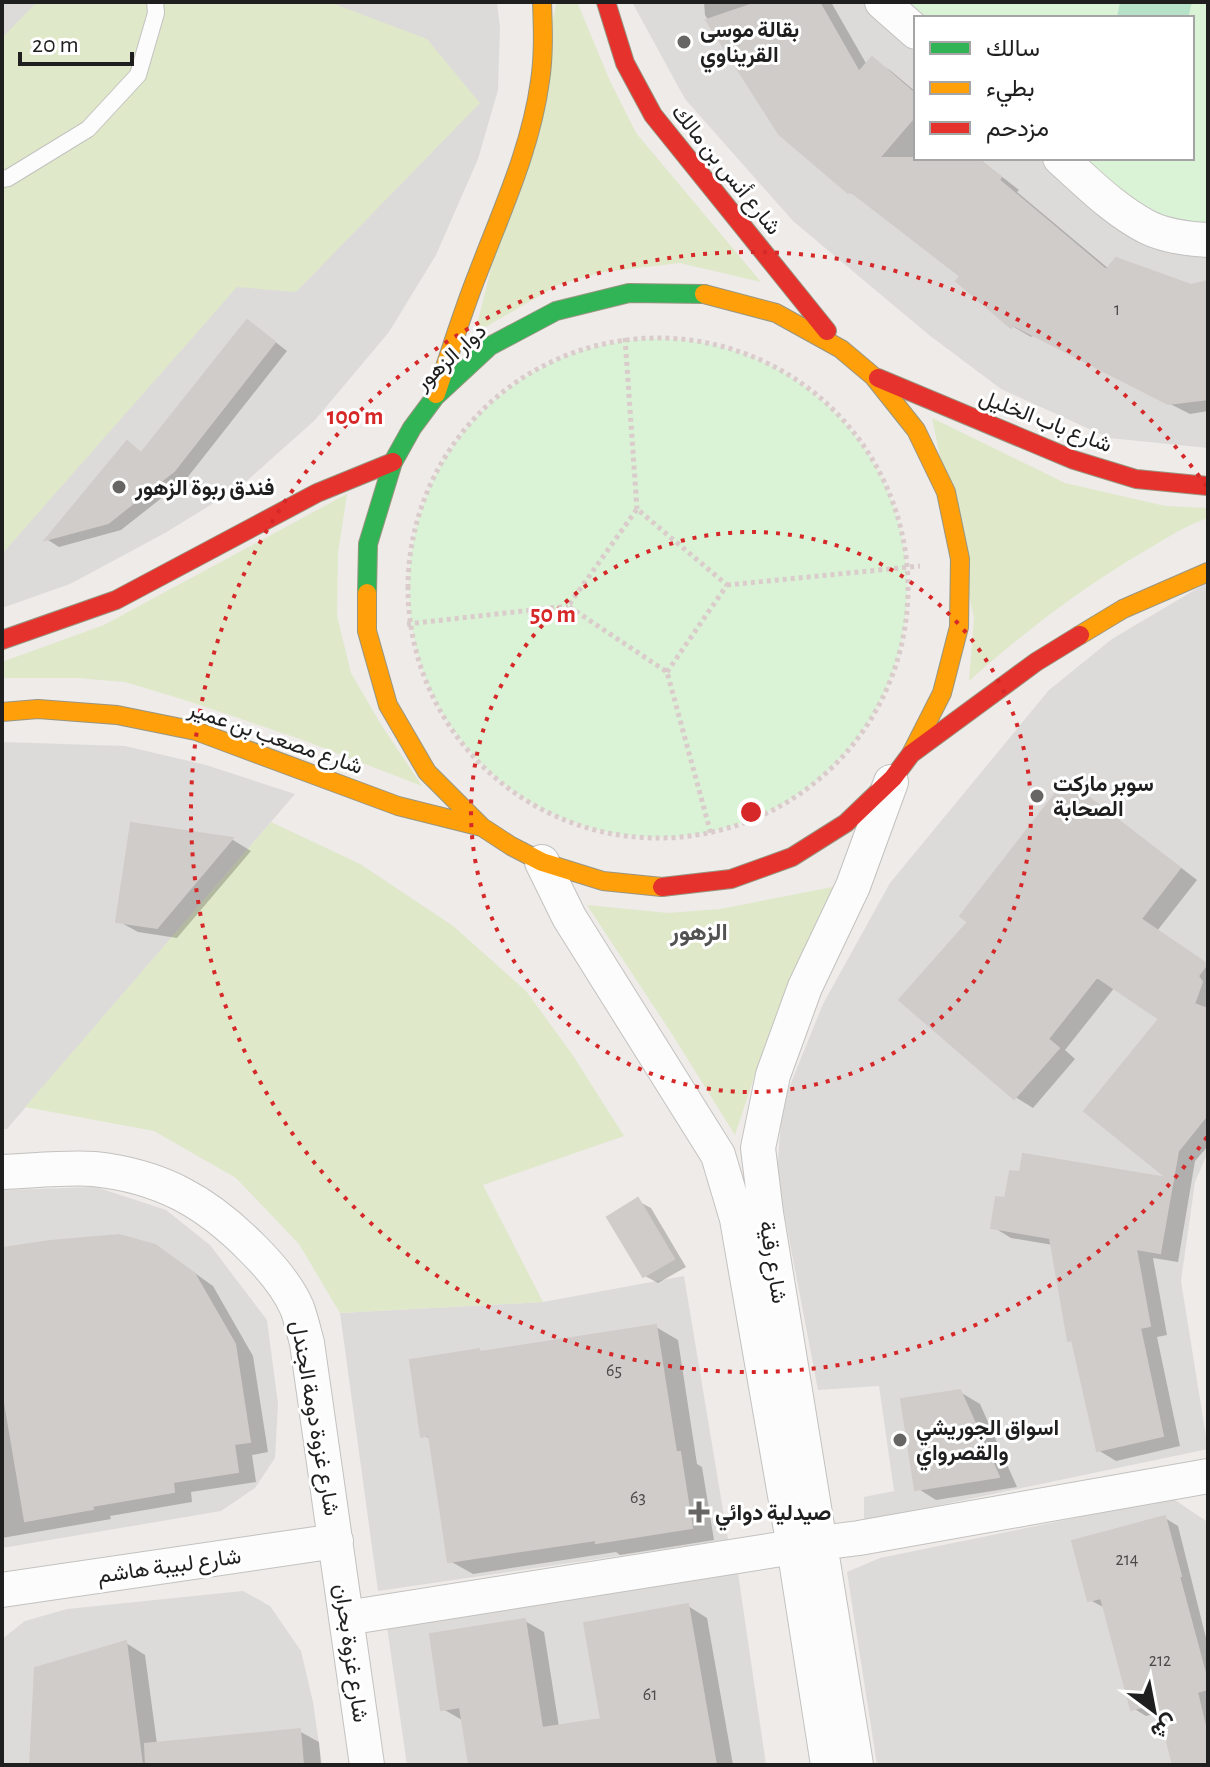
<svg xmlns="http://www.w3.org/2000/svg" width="1210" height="1767" font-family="'Alegreya Sans',Vazirmatn,sans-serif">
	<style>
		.residential { fill: #dddbda }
		.grass { fill: #dfe8c9 }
		.park { fill: #daf2d5 }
		.pitch { fill: #b6e2c9 }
		.shadow { fill: #0003 }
		.building { fill: #cfccc9; stroke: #d1ccc9; stroke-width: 2 }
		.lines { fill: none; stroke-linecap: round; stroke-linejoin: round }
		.lane-casing { stroke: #c3c2c0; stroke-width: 18 }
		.street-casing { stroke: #c3c2c0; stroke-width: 36 }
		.fast-casing { stroke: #989581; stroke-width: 20 }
		.slow-casing { stroke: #989581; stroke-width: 20 }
		.jam-casing { stroke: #989581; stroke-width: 20 }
		.path { stroke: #dbcccc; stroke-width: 5; stroke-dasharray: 4 4; stroke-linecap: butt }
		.lane { stroke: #fcfcfc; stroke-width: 16 }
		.street { stroke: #fcfcfc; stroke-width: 34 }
		.fast { stroke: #30b455; stroke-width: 18 }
		.slow { stroke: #ff9f0a; stroke-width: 18 }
		.jam { stroke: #e5322d; stroke-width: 18 }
		.ring { fill: none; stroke: #d62828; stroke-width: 4; stroke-dasharray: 4 8 }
		.poi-dot { fill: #676665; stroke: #fff; stroke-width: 3 }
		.labels { text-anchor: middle; stroke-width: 6; stroke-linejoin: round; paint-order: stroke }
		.number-label { font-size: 18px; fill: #4b4a4a }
		.poi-label { font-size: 22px; font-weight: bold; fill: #1f1f1f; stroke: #fff; text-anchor: start }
		.street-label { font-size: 22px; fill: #1f1f1f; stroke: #fff }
		.neighbourhood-label { font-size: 24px; font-weight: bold; fill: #525252; stroke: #fff }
		.centre { fill: #d62828; stroke: #fff; stroke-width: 4 }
		.ring-label { font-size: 24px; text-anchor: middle; font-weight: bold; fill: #d62828; stroke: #fff; stroke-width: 6; stroke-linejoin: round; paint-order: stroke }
	</style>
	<rect width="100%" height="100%" fill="#eeebe8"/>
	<!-- residential -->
	<path class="residential" d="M2 2H497L500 28 498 90 478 159 436 255 389 332 315 420 240 487 165 533 70 584 2 608Z
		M632 2H910L925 18H916V158H1053L1208 227V448L1109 438 1001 389 929 335 793 221 685 99Z
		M1208 582V1152L1195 1182 1181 1281 1208 1449 864 1521V1497L894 1491 879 1386 818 1390 777 1175 782 1105 823 1004 890 883 1049 690 1112 639Z
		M2 742 125 746 206 765 295 794 7 1129H2Z
		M96 1187 166 1210 210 1245 267 1320 278 1404 275 1458 255 1488 221 1511 2 1548V1190Z
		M684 1276 728 1540 378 1591 340 1313 543 1302Z
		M1172 1498 1206 1521 1208 1530V1765H877L847 1572 880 1558Z
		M737 1566 766 1765H407L386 1620Z
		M243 1591 270 1606 301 1651 313 1702 322 1765H2V1639L25 1621 67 1609Z"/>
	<!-- grass -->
	<path class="grass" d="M37 2H329L427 39 480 103 296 292 237 287 2 554V38Z
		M557 2H577L610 81 636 133 761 282 680 263 603 272 558 285 475 333Z
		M932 418 1065 483 1165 506 1208 508V518C1186 525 1167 538 1148 549 1084 586 1024 632 969 681L974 618Z
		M347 494 338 553 337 616 351 673 380 723 422 786 303 740 188 701 125 682 77 678H2V662L104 625Z
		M271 822 360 864 453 926 526 991 572 1054 624 1136 483 1185 543 1302 340 1313 299 1244 236 1178 154 1131 25 1107Z
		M833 887 765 1044 735 1135 672 1034 587 905 668 913 720 909Z"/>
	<!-- park -->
	<path class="park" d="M910 2H1208V227L1109 218 1053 158H1192V18H925Z
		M409 588a249 249 0 1 1 498 0a249 249 0 1 1-498 0Z"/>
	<!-- pitch -->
	<path class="pitch" d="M1120 2H1192L1188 18H1117Z"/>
	<!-- shadow -->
	<path class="shadow" d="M704 2H831L867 65 872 59 891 71 916 92V158H978L1019 190 1017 192 1109 269 1191 287 1208 283V411L1190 414 1034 335 1031 337 1012 326 963 275 868 203 849 192 780 131 705 15Z
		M248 322 260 330 287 351 187 478 121 530 59 547 48 540 128 444 143 454Z
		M1067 783 1084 793 1197 880 1157 931 1208 965V1146L1195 1161 1178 1262 1153 1258 1167 1335 1157 1337 1180 1446 1116 1461 1098 1450 1075 1342 1070 1339 1053 1245 1011 1238 993 1227 1021 1175 1024 1157 1174 1182 1087 1110 1162 1019 1115 987 1065 1050 1075 1059 1033 1108 1015 1097 970 922Z
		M133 825 233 840 251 851 177 938 138 932 118 921Z
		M638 1201 651 1208 686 1267 658 1283 645 1276Z
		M155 1247 175 1259 213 1286 253 1356 268 1452 252 1455 256 1482 191 1492 192 1502 110 1516 111 1519 2 1538V1250Z
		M656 1327 678 1340 697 1464 702 1467 714 1540 620 1555 616 1552 473 1574 450 1561 432 1440 423 1435 483 1354Z
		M960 1392 980 1404 1017 1487 936 1500 917 1488Z
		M1165 1518 1178 1526 1208 1646V1765H1175L1162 1712 1146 1716 1133 1708 1105 1607H1103L1090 1600Z
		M688 1606 707 1618 733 1765H471L462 1720 443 1709 525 1621 544 1632 559 1727 603 1721Z
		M126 1643 145 1655 157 1744 299 1731 319 1742 321 1765H34Z"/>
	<!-- building -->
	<path class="building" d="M759 2H819L859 72 872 57 916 95V115L879 158H976L1001 177 999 180 1106 270 1116 258 1191 285 1208 281V399L1168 404 1013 325 1011 328 956 281 960 276 850 191 848 193 779 134 706 20Z
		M247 320 275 342 174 471 108 523 45 540 127 441 141 453Z
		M1066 780 1180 868 1141 919 1207 964 1198 976 1202 982 1194 1004 1208 1009V1114L1178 1151 1160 1253 1136 1249 1150 1326 1140 1328 1163 1436 1097 1451 1072 1340 1068 1341 1050 1238 991 1228 996 1197 1005 1198 1010 1171 1020 1172 1023 1154 1167 1178 1084 1111 1159 1019 1097 977 1048 1039 1059 1048 1014 1099 899 1000 968 922 960 916Z
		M131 823 233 838 157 928 116 922Z
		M638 1198 674 1259 643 1277 607 1217Z
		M119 1235 155 1245 194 1273 235 1344 250 1442 234 1444 238 1472 173 1482 174 1492 92 1506 93 1509 25 1521 2 1385V1248L50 1241Z
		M656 1325 676 1452H680L692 1528 596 1543V1540L448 1562 429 1435 421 1437 410 1360 479 1349 480 1352Z
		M960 1390 999 1477 915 1490 901 1399Z
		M1165 1516 1181 1576H1179L1208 1684V1689L1197 1692 1208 1738V1765H1173L1157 1703 1131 1710 1101 1598 1088 1601 1072 1541Z
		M688 1604 716 1765H469L460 1707 441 1710 430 1634 525 1619 542 1728 601 1719 584 1623Z
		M126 1641 142 1765H30L35 1668Z
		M300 1729 303 1765H146L145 1744Z"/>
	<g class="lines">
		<!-- lane casing -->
		<g class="lane-casing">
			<path id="lane" d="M2 179 8 178 88 129 138 75 156 13 155 2"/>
		</g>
		<!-- street casing -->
		<g class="street-casing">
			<path id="street" d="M882 2 916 32
				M1060 158C1087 182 1114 210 1147 227 1165 236 1189 239 1208 240
				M542 862 569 917 718 1155 737 1219 794 1547 828 1765
				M2 1172C30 1171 66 1167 94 1169 161 1176 207 1202 253 1249 269 1265 288 1287 297 1308 301 1319 304 1332 307 1343L367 1765
				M820 1543 859 1538 1208 1476
				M2 1590 336 1541
				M346 1618 794 1547
				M856 1765 766 1213 758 1148 773 1075 805 987 853 886 891 782"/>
		</g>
		<!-- fast casing -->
		<g class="fast-casing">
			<path id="fast" d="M367 593 368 544 393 462 412 428 435 397 490 346 556 311 629 293 704 294"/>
		</g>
		<!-- slow casing -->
		<g class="slow-casing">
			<path id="slow" d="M704 294 776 313 841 349 873 376 916 430 946 492 960 559 959 627 942 693 911 754
				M436 394C450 353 462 313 478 273 502 210 531 148 540 81 544 55 543 29 542 2
				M367 593V631L388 705 427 772 482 827 511 846 542 862 603 881 662 887
				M1080 635 1123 609 1208 572
				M2 712 38 709 117 715 196 731 398 806 482 827"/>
		</g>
		<!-- jam casing -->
		<g class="jam-casing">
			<path id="jam" d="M606 2 625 63 653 115 827 331
				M878 378 1074 460 1136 479 1208 486
				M2 640 116 600 317 493 393 462
				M662 887 731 879 792 857 846 823 893 778 911 754 1036 662 1080 635"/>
		</g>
		<!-- path -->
		<path class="path" d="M625 338 637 509
			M408 588a250 250 0 1 1 500 0a250 250 0 1 1-500 0Z
			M727 585 920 566
			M407 624 568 606
			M667 672 727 585 637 509 568 606 667 672 711 834"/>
		<!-- lane -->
		<use href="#lane" class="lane"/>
		<!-- street -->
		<use href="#street" class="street"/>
		<!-- fast -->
		<use href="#fast" class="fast"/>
		<!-- slow -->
		<use href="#slow" class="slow"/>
		<!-- jam -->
		<use href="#jam" class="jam"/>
	</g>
	<!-- distance rings -->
	<g class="ring">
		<circle cx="751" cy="812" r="280"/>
		<path d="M1207 1137A560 560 0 1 1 1207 487"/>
	</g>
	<!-- markers -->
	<g class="poi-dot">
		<circle cx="684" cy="42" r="8"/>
		<circle cx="119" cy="487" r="8"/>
		<circle cx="1037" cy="796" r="8"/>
		<circle cx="900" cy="1440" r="8"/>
		<path d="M695 1500h8v8h8v8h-8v8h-8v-8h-8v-8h8z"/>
	</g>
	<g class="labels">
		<!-- number labels -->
		<g class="number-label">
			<text x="1117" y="315">1</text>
			<text x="614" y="1376">65</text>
			<text x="638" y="1503">63</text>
			<text x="1127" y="1565">214</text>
			<text x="1160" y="1666">212</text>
			<text x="650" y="1700">61</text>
		</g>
		<!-- poi labels -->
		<g class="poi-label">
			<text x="700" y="37">بقالة موسى<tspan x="700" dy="25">القريناوي</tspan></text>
			<text x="135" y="495">فندق ربوة الزهور</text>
			<text x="1053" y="791">سوبر ماركت<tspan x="1053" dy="25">الصحابة</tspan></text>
			<text x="916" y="1435">اسواق الجوريشي<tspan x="916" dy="25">والقصرواي</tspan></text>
			<text x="715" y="1520">صيدلية دوائي</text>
		</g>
		<!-- street labels -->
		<g class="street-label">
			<text transform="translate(727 169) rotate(51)" y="8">شارع أنس بن مالك</text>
			<text transform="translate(450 356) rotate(-42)" y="8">دوار الزهور</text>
			<text transform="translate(1046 420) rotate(21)" y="8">شارع باب الخليل</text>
			<text transform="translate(276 737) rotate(19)" y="8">شارع مصعب بن عمير</text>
			<text transform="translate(774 1262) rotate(81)" y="8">شارع رقية</text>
			<text transform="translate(316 1418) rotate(80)" y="8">شارع غزوة دومة الجندل</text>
			<text transform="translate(169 1565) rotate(-8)" y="8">شارع لبيبة هاشم</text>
			<text transform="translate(352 1653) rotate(82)" y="8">شارع غزوة بحران</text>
		</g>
		<!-- neighbourhood labels -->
		<g class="neighbourhood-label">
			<text x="699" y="940">الزهور</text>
		</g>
	</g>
	<circle cx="751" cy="812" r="12" class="centre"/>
	<g class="ring-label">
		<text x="355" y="424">100 m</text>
		<text x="553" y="622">50 m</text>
	</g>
	<!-- border -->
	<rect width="1210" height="1767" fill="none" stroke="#1f1f1f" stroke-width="8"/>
	<!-- legend -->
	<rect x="914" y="16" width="280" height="144" fill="#ffffff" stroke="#a5a5a5" stroke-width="2"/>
	<rect x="930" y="42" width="40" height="12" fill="#30b455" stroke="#a5a5a5" stroke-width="2"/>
	<text x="986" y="56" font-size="24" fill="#1f1f1f">سالك</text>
	<rect x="930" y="82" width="40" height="12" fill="#ff9f0a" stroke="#a5a5a5" stroke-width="2"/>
	<text x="986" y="96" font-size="24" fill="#1f1f1f">بطيء</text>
	<rect x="930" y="122" width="40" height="12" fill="#e5322d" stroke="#a5a5a5" stroke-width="2"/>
	<text x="986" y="136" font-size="24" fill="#1f1f1f">مزدحم</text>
	<!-- north arrow -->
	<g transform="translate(1154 1711) rotate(148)" stroke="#ffffff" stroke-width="6" paint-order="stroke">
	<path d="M0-6L14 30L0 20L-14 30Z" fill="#1f1f1f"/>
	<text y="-12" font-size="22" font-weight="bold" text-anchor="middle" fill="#1f1f1f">ش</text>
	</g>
	<!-- scale -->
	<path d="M20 52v12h112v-12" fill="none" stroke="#1f1f1f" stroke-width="4"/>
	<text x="32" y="52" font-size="24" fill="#1f1f1f" stroke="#ffffff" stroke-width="6" paint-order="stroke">20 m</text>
</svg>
